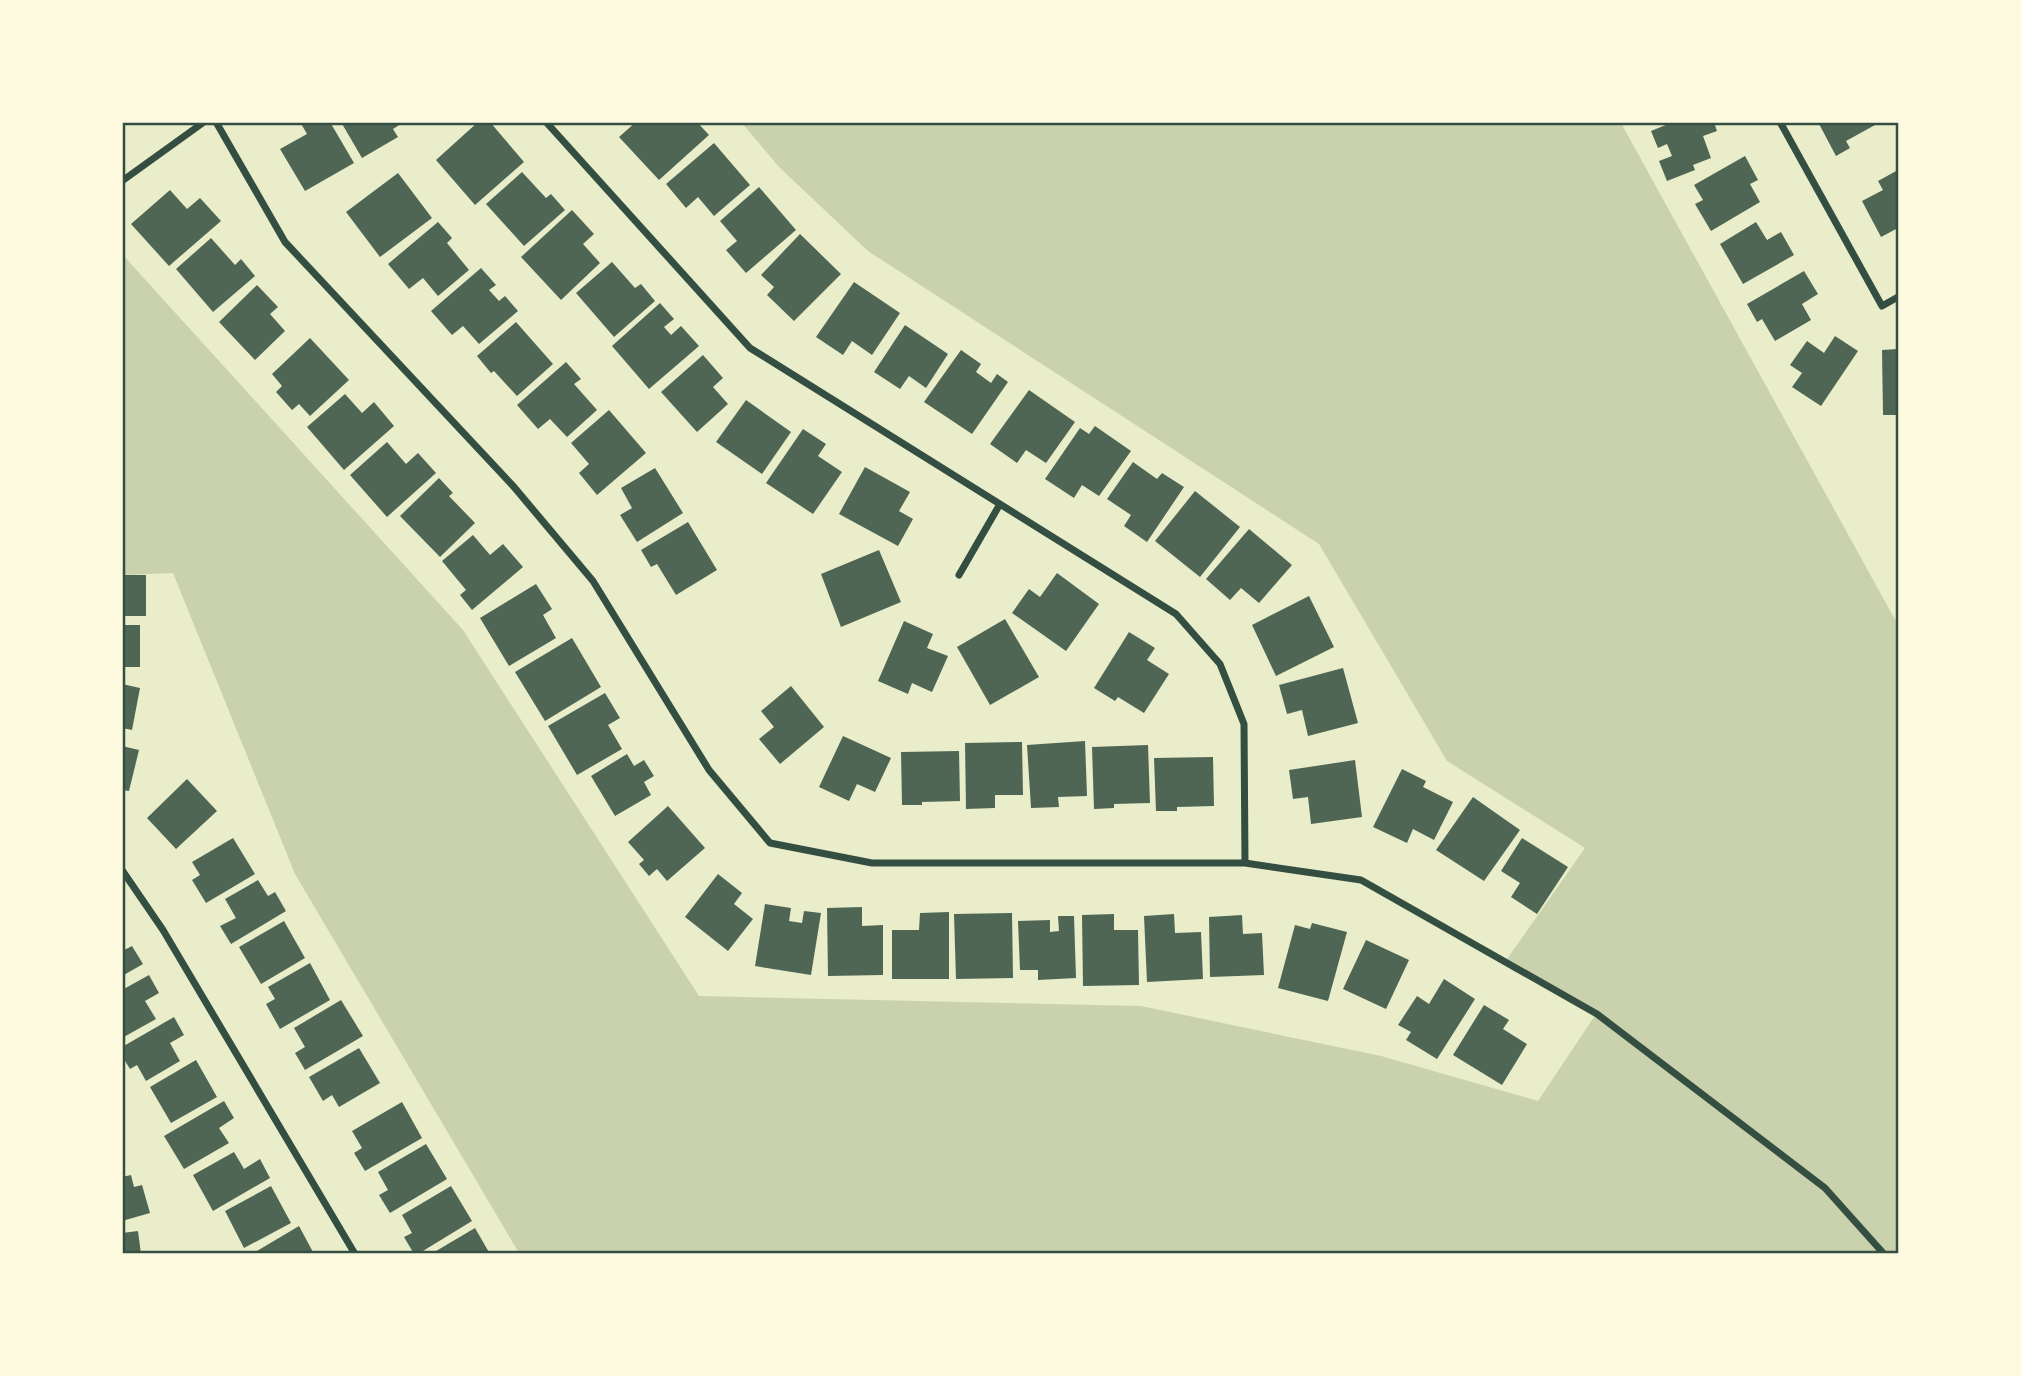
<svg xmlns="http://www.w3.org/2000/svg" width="2021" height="1376" font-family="Montserrat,sans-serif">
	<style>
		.green { fill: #cad2ad }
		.building { fill: #4f6655 }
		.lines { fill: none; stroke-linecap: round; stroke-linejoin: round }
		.minor { stroke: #344e41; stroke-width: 7 }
		.neatline { fill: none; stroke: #344e41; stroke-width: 2.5 }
	</style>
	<rect width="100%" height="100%" fill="#e9edc9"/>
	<!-- green -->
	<path class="green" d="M742 123H1621L1898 625V1253H519L295 874 173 573 123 575 122 254 463 630 699 996 1141 1006 1381 1056 1538 1101 1596 1014 1505 962 1585 848 1447 761 1319 544 868 251 779 167Z"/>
	<!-- building -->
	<path class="building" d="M300 122H330L354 163 305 191 280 149 307 134Z
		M341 122H404L393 129 398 137 362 158Z
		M478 122H490L524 162 475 205 436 160Z
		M636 122H697L709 135 659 180 619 137Z
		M1673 122H1714L1717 131 1703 136 1711 158 1693 165 1695 170 1667 181 1659 161 1672 156 1667 144 1658 148 1651 131Z
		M1818 122H1874L1875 125 1846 141 1850 148 1836 156Z
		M714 143 750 185 714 216 698 197 686 208 666 184Z
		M1745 156 1758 180 1750 184 1760 202 1711 231 1695 204 1703 200 1694 185Z
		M1898 170V228L1881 237 1862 201 1883 190 1878 181Z
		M522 172 546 198 551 194 565 210 524 246 486 204Z
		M398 173 432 218 380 257 346 212Z
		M759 187 796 230 746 273 726 250 737 241 720 221Z
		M170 190 187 209 200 198 221 221 169 266 131 224Z
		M572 210 594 234 583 244 600 263 561 300 521 257Z
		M438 222 452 238 447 243 469 270 438 296 423 278 409 289 388 264Z
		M1756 222 1767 240 1781 232 1794 255 1743 284 1720 244Z
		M800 234 841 274 794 321 767 295 774 287 761 275Z
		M211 238 235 265 241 259 255 276 213 312 176 269Z
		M612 262 635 288 641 284 655 301 614 337 576 293Z
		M481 268 496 285 489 290 499 301 505 296 518 311 479 344 463 326 452 335 431 311Z
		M1804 271 1818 294 1802 304 1811 320 1775 341 1762 319 1757 322 1747 304Z
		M854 282 900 313 872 355 852 341 843 355 816 337Z
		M257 285 278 307 270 314 285 331 255 360 219 322Z
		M660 303 674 319 664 327 671 335 681 326 699 346 649 389 612 346Z
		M516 322 553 364 517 396 494 371 491 373 477 356Z
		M905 325 948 354 926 388 909 376 900 389 874 372Z
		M1835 336 1858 351 1821 406 1792 387 1802 373 1790 365 1807 341 1824 353Z
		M310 338 349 380 310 416 299 404 292 410 276 392 282 386 272 374Z
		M1898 349V415H1883L1882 350Z
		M961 350 981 364 976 372 991 383 997 374 1008 382 972 434 924 402Z
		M703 355 723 378 713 387 728 404 697 432 661 392Z
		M566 362 581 379 574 384 597 410 567 437 550 419 538 429 517 405Z
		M1029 390 1075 422 1046 463 1026 450 1017 463 990 444Z
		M345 394 362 413 374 402 394 426 344 470 307 427Z
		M746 400 791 432 762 474 716 442Z
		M609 410 646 453 597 495 579 473 589 464 571 443Z
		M1095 426 1131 451 1099 496 1082 485 1074 498 1045 479 1080 428 1089 434Z
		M803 429 826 444 818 456 842 472 813 514 766 483Z
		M387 442 406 464 418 453 436 473 387 517 350 475Z
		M1133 462 1157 479 1162 473 1184 487 1147 542 1124 526 1131 515 1107 499Z
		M865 467 910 492 899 511 913 519 898 546 839 514Z
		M655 468 683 513 637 542 620 515 632 508 621 488Z
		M439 478 453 493 449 496 475 523 440 557 400 516Z
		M1195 491 1240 527 1200 577 1155 541Z
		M688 522 717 570 676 595 657 564 651 567 641 550Z
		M1249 529 1292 565 1259 603 1241 588 1230 600 1206 579Z
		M473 535 490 555 503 544 523 567 472 610 460 595 466 590 442 561Z
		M879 550 901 602 841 627 821 574Z
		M1057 573 1099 604 1066 651 1012 613 1029 589 1040 597Z
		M122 575H146V616H122Z
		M536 584 552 609 543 615 556 638 509 666 480 618Z
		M1309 596 1334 647 1276 676 1252 625Z
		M1005 619 1039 677 990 705 957 647Z
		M904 621 933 634 927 648 948 656 932 692 912 683 908 694 878 681Z
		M122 625H140V667H122Z
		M1129 632 1155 648 1147 660 1169 674 1144 713 1118 697 1115 701 1094 688Z
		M572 638 601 687 545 721 515 672Z
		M1343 668 1358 723 1308 736 1302 710 1287 714 1279 685Z
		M122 684 140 688 132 730 122 728Z
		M791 686 824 727 780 764 759 739 774 727 761 711Z
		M605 693 620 718 608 725 622 749 577 775 548 726Z
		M843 736 891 758 875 792 857 784 849 801 819 787Z
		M1085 741 1087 796 1058 797 1059 807 1031 808 1027 745Z
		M1022 742 1023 795H995V808L966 809 965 743Z
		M1148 745 1150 803 1114 804V808L1094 809 1092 747Z
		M122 746 139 750 129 791 122 790Z
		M959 751 960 801 922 802V805H902L901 752Z
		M627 754 634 766 644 760 654 776 644 782 651 795 615 816 591 776Z
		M1213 757 1214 806 1177 807V811H1156L1154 758Z
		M1355 760 1362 817 1311 824 1308 797 1293 799 1289 770Z
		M1402 769 1426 781 1423 787 1453 802 1434 840 1413 829 1407 843 1373 827Z
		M187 779 217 811 176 849 147 818Z
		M1473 797 1520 830 1484 881 1436 850Z
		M668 806 705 848 667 881 657 869 649 876 639 864 644 860 628 842Z
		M233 838 255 874 206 903 192 880 200 875 192 862Z
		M1522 838 1568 867 1537 914 1511 897 1520 883 1501 871Z
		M718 874 742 893 734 904 753 919 728 951 685 917Z
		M258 880 268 896 275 892 286 911 231 944 220 926 236 918 225 899Z
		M765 904 791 908 789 921 802 923 804 911 821 913 811 975 755 966Z
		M862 907V926L883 925V975L828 976 827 908Z
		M949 912V979H892V930H919L920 913Z
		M1012 913 1013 978 956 979 954 914Z
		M1114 914V930H1138L1139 985 1083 986 1082 915Z
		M1174 914 1175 933 1201 932 1203 979 1147 982 1144 916Z
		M1242 915 1243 934 1262 933 1264 975 1210 977 1209 917Z
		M1058 916H1074L1076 978 1038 980V970H1020L1018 921 1050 920V932L1059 931Z
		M284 921 305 958 261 984 239 947Z
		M1312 923 1347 932 1328 1001 1278 988 1295 925 1310 929Z
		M1366 940 1409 960 1386 1009 1343 989Z
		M132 946 143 964 122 976V951Z
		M310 963 330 1000 280 1029 266 1004 275 999 268 987Z
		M149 975 159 993 145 1001 156 1019 122 1038V990Z
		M1444 979 1475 999 1437 1059 1406 1040 1411 1032 1398 1025 1417 996 1429 1004Z
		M341 1000 363 1036 305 1070 295 1053 305 1047 294 1028Z
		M1484 1005 1509 1020 1503 1029 1527 1044 1502 1085 1453 1055Z
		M174 1017 184 1035 170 1043 180 1061 146 1081 137 1065 130 1069 122 1056V1047Z
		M359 1048 380 1083 339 1107 332 1095 323 1101 309 1077Z
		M196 1060 217 1097 171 1123 150 1087Z
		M224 1101 234 1118 219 1128 229 1143 184 1169 164 1136Z
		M402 1102 422 1138 365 1171 354 1153 362 1148 352 1131Z
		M426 1144 447 1179 390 1213 379 1195 388 1190 378 1172Z
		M234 1152 244 1169 260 1159 270 1178 213 1211 193 1175Z
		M131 1175 134 1187 142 1185 150 1213 122 1221V1177Z
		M271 1186 291 1223 244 1248 225 1211Z
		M451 1186 472 1221 418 1254H414L404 1237 412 1233 402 1215Z
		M299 1226 314 1254H252Z
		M475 1228 490 1254H431Z
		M138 1231 141 1254H122V1233Z"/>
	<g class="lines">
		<!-- minor -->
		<path class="minor" d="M216 122 285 242 514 487 593 581 709 770 770 843 872 863H1245L1361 880 1597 1014 1825 1188 1884 1254
			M546 122 750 348 1176 614 1220 664 1244 724 1245 863
			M1780 122 1882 306 1898 297
			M122 181 204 122
			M959 575 1000 504
			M122 870 163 930 355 1254"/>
	</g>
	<!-- border -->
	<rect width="2021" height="1376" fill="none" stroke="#fefae0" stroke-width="248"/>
	<rect x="124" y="124" width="1773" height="1128" class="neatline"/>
</svg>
